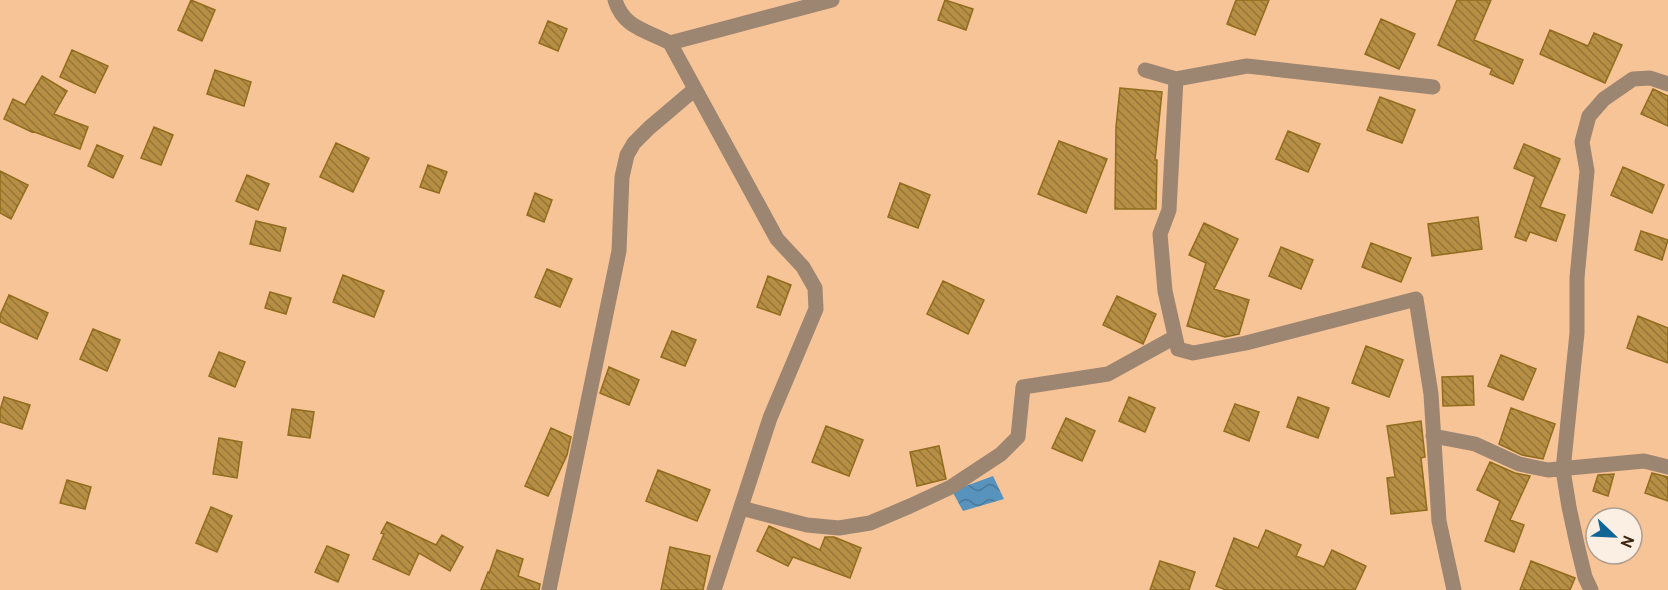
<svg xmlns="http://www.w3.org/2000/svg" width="1668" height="590" font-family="Overpass,sans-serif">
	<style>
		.water { fill: url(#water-waves) }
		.building { fill: url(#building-back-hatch); stroke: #916c1d; stroke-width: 1.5 }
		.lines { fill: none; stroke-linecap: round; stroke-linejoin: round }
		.minor { stroke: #9c8571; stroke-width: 15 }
	</style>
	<defs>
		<pattern id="water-waves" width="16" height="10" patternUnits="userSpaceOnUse" patternTransform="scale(1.5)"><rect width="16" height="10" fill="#5893be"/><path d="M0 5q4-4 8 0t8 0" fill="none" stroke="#4a7899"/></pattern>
		<pattern id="building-back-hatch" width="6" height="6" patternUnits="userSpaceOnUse" patternTransform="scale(1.5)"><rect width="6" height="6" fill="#b68f45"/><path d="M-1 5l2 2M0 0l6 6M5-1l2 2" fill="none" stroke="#957538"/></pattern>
	</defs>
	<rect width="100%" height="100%" fill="#f7c498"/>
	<!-- water -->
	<path class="water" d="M993 476 1004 499 963 511 952 491Z"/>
	<!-- building -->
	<path class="building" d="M191 0 215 10 202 41 178 30Z
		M945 0 973 9 966 30 938 20Z
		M1236 0H1269L1255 35 1227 24Z
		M1457 0H1491L1474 40 1523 60 1513 84 1490 74 1492 69 1438 45Z
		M1381 19 1415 34 1399 69 1365 54Z
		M548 21 567 29 558 51 539 43Z
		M1550 30 1588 46 1594 33 1622 45 1605 83 1540 54Z
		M72 50 108 66 95 93 60 77Z
		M215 70 251 82 244 106 207 94Z
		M42 76 67 91 54 114 88 127 80 149 32 131V132L4 119 13 99 25 105Z
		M1120 88 1162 92 1155 160H1157L1156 209H1115L1116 127Z
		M1653 89 1668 96V126L1641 114Z
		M1380 97 1415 110 1402 143 1367 130Z
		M154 127 173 135 161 165 141 158Z
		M1288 131 1320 144 1308 172 1276 159Z
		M1059 141 1107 159 1086 213 1038 194Z
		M336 143 369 158 353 192 320 177Z
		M1524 144 1560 159 1540 207 1565 215 1556 241 1530 232 1526 241 1515 237 1535 177 1514 168Z
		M97 145 123 156 113 178 88 166Z
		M428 165 447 172 439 193 420 187Z
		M1623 167 1664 185 1652 213 1611 195Z
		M0 171 28 185 11 219 0 213Z
		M247 175 269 184 258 210 236 201Z
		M900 183 930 195 918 228 888 217Z
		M535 193 552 200 544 222 527 215Z
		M1478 217 1482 249 1432 256 1428 224Z
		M256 221 286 228 280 251 250 244Z
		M1204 223 1238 239 1214 289 1249 300 1239 334 1225 337 1187 326 1206 263 1189 255Z
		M1641 231 1668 240 1662 260 1635 250Z
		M1371 243 1411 258 1401 282 1362 267Z
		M1281 247 1313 260 1301 289 1269 276Z
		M547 269 572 279 560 307 535 297Z
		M343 275 384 291 374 317 333 302Z
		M768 276 791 285 780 315 757 307Z
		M943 281 984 300 968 334 927 314Z
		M270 292 291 298 286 314 265 308Z
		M9 295 48 313 37 339 0 322V315Z
		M1117 296 1156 314 1143 344 1103 325Z
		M1638 316 1668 328V363L1627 348Z
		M93 329 120 340 107 371 80 359Z
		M672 331 696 340 685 366 661 357Z
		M1366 346 1403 360 1389 397 1352 383Z
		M219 352 245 362 235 387 209 376Z
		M1501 355 1536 369 1523 400 1488 386Z
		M609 367 639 380 629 405 600 393Z
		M1473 376 1474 405 1443 406 1442 377Z
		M4 397 30 405 22 429 0 422V410Z
		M1129 397 1155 408 1145 432 1119 421Z
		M1298 397 1329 408 1318 438 1287 427Z
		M1235 404 1259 412 1249 441 1224 431Z
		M1511 408 1555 424 1543 459 1522 455 1499 444Z
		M292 409 314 412 310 438 288 435Z
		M1066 418 1095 431 1082 461 1052 448Z
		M1421 421 1425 457 1421 458 1427 510 1391 514 1387 478 1395 477 1387 426Z
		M826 426 863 440 849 476 812 462Z
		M551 428 571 437 567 455 548 496 525 486Z
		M219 438 242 442 237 478 213 474Z
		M939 446 946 479 917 486 910 452Z
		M1490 462 1515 473 1530 476 1510 520 1524 525 1514 552 1485 541 1500 501 1477 490Z
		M658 470 710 490 697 521 646 501Z
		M1652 473 1668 477V501L1645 493Z
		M1614 474 1608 496 1593 491 1598 475Z
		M67 480 91 487 85 509 60 503Z
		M211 507 232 516 217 552 196 543Z
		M387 522 436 545 442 535 463 547 450 571 419 553 409 575 373 559 384 534 381 533Z
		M769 526 820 550 825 537H834L861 548 850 578 793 557 788 566 757 551Z
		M1266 530 1301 545 1296 556 1324 567 1332 550 1366 566 1355 590H1226L1216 586 1234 538 1258 548Z
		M327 546 349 555 338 582 315 572Z
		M670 547 710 556 703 590H661Z
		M497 550 523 559 518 576 540 584 539 590H481L488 572 489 573Z
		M1160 561 1195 572 1189 590H1150Z
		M1531 561 1575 578 1570 590H1520Z"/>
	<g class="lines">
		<!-- minor -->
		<path class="minor" d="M615 0C624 29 647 30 670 43L777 239 803 267 815 288 816 309 770 418 714 590
			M670 43 832 0
			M1145 70 1176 79
			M1433 87 1247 66 1176 79 1169 210 1160 234 1165 291 1178 349 1193 353 1246 343 1416 299 1431 394 1439 521 1454 590
			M1433 436 1475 444 1519 464 1548 470 1644 461 1668 467
			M741 508 807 525 839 528 870 523 910 506 951 487 1001 454 1018 437 1023 387 1108 374 1175 337
			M549 590 619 251 622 177 627 155 634 143 649 128 695 89
			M1591 590 1585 577 1577 544 1569 507 1563 470 1577 333V278L1587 171 1582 142 1589 116 1604 99 1633 79 1650 78 1668 84"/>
	</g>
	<!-- north arrow -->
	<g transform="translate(1614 536) rotate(113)"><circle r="28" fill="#fbeee3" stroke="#af9e8e" stroke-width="1.5"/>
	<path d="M0-4.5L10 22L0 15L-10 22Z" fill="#106495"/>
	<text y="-9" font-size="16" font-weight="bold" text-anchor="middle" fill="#3e250e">N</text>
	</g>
</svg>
